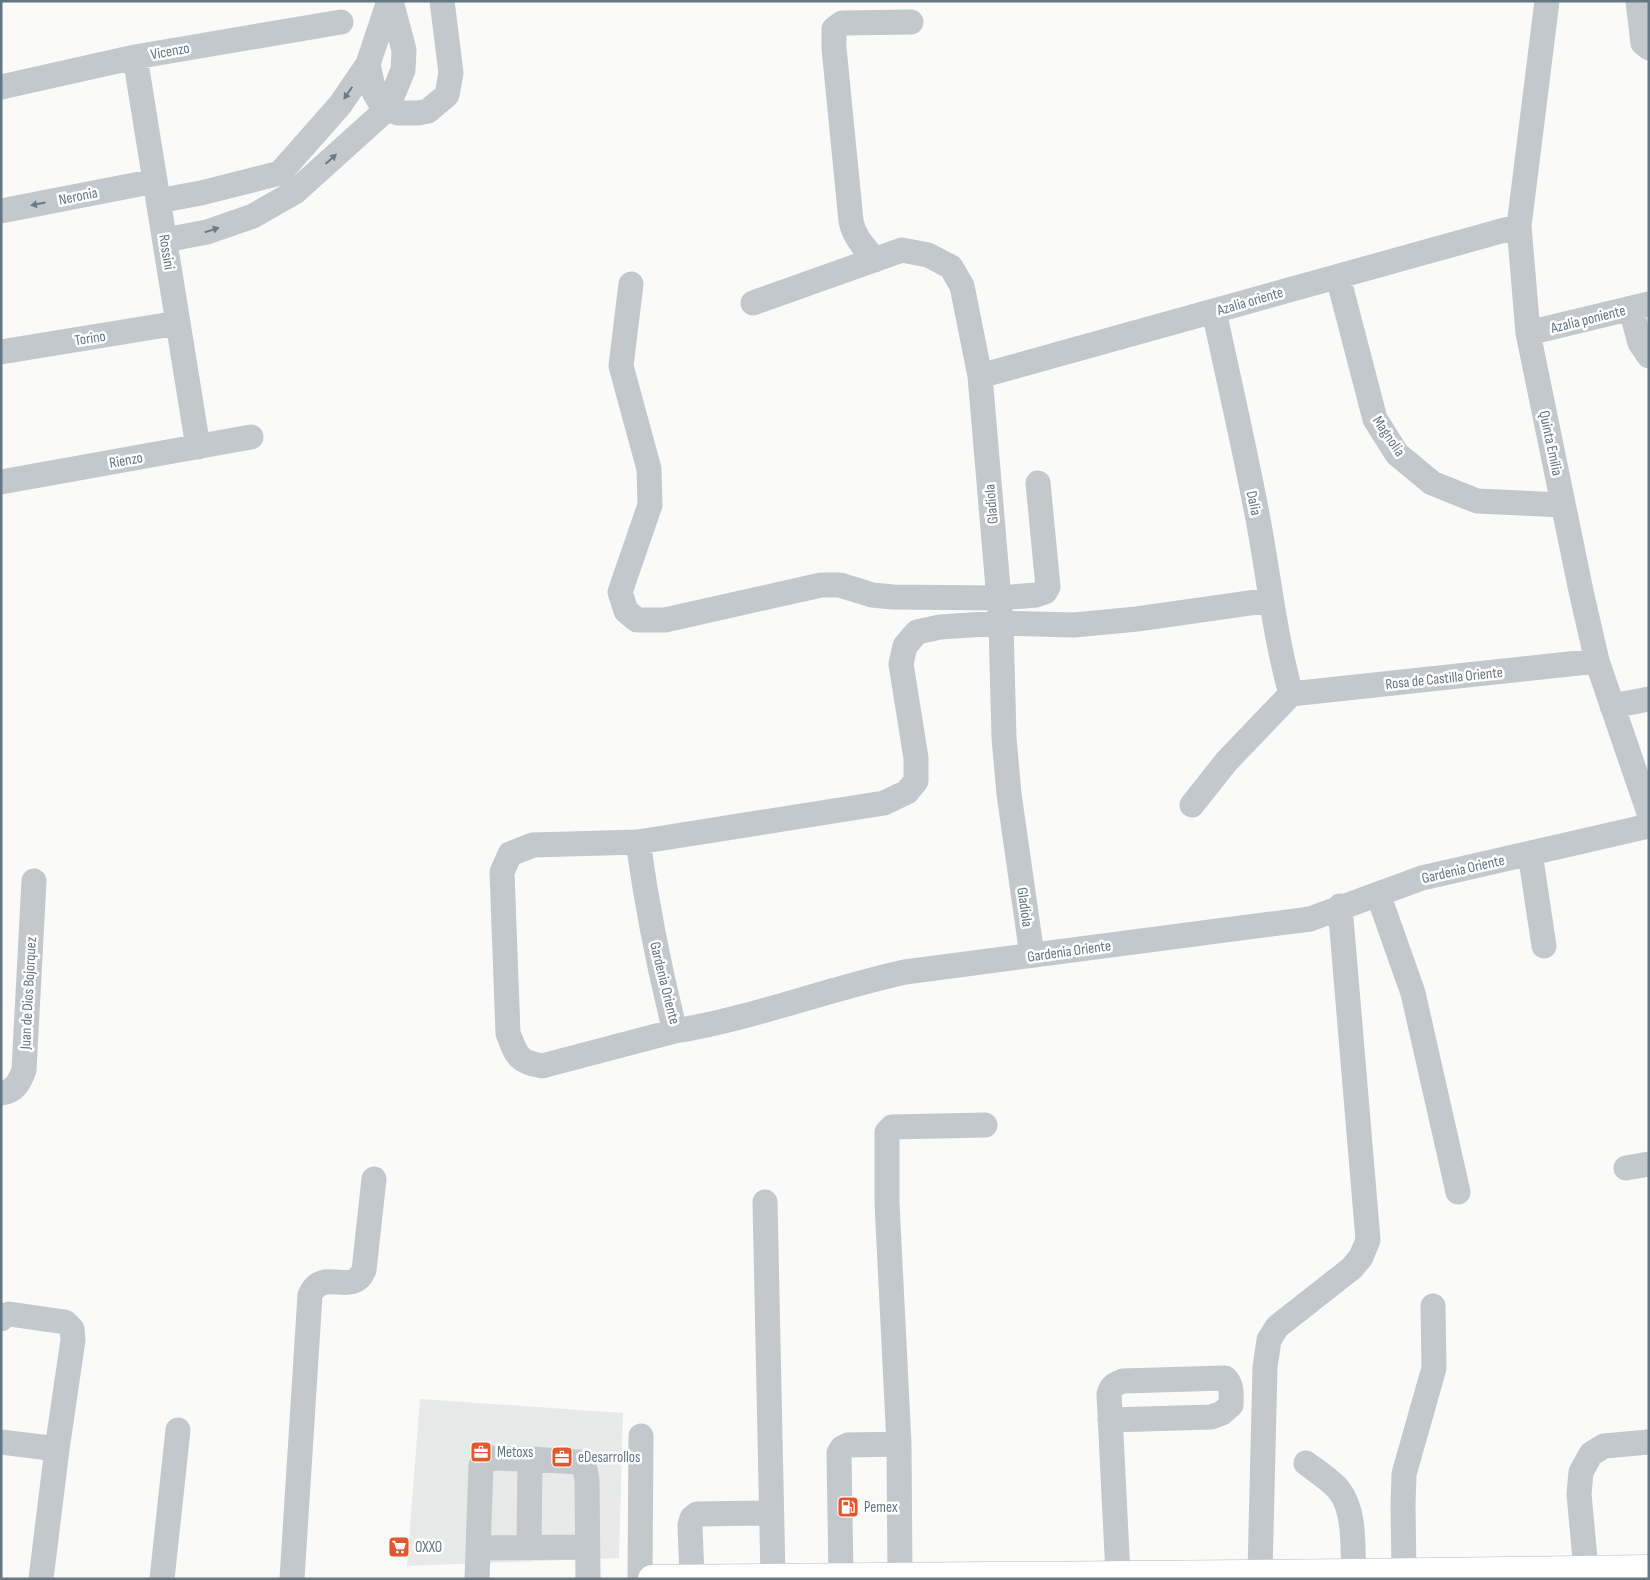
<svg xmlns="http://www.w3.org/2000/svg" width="1650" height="1580" font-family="'Sofia Sans Condensed',sans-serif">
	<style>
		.built { fill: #e8e9e9 }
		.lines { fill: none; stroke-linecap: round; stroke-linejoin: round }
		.major-casing { stroke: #b5babe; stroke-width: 29 }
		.minor { stroke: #c3c8cc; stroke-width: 25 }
		.major { stroke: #fff; stroke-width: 28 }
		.oneway { fill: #6a7a87 }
		.labels { text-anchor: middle; stroke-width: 5; stroke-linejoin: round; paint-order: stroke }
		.street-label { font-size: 15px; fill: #657683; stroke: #fff }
		.poi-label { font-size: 15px; fill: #657683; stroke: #fff; text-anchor: start }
	</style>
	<rect width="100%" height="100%" fill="#fafaf8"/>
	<!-- built -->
	<path class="built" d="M420 1399 623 1413 619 1558 407 1566Z"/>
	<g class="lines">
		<!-- major casing -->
		<g class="major-casing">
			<path id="major" d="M652 1579 1354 1573 1649 1569"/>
		</g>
		<!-- minor -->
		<path class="minor" d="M1547 1 1519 226 1528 333 1581 591 1597 661 1649 813
			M1638 1 1643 43 1649 48
			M135 57 198 447
			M368 64 374 92 380 102 387 109 398 113H418L428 111 447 95 451 73 442 1
			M1 87 135 57 341 22
			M158 201 201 193 280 173 340 105 368 64 389 1
			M1 211 155 181
			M165 240 207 232 253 216 295 192 387 109 403 70 404 50 391 1
			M875 260C865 248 854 237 851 221L834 48V29L842 23 911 22
			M1338 277 1375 419 1397 454 1432 483 1477 501 1563 505
			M631 284 621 366 649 469 650 505 620 592 626 611 637 620H665L821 585H840L872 595 893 597 999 598 1036 595 1045 592 1048 587 1038 483
			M753 303 902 250 928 255 951 267 962 286 980 376 1001 623 1004 738 1009 794 1032 955
			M1631 309 1640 343 1649 356
			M1214 311C1229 381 1245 450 1258 519 1269 578 1275 637 1291 694
			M1528 333 1649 304
			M1 352 178 323
			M980 376 1519 226
			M1 482 251 437
			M1291 694 1597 661
			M1612 706 1649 699
			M1192 805 1226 762 1291 694
			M638 842C647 906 659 968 675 1031 753 1018 828 989 905 972L1310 919 1422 878 1649 826
			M1530 853 1544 946
			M1378 894 1413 993 1458 1192
			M675 1031 542 1066C517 1062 516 1054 508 1033L502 872 510 854 533 845 638 842 884 803 907 792 916 781V758L901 664 905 646 917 632 940 627 1001 623 1074 625 1137 619 1271 600
			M1 1093C15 1092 20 1081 24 1070L34 881
			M1626 1168 1649 1164
			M765 1202 773 1577
			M1 1319 3 1316 9 1314 65 1322 72 1329 73 1340 57 1449 41 1579
			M1110 1420 1211 1417 1222 1413 1231 1405C1231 1396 1233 1385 1225 1378L1123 1381C1115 1384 1111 1386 1109 1394L1118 1575
			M1 1442 57 1449
			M899 1444 887 1203V1132L892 1127 985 1125
			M1306 1463C1316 1471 1331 1480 1339 1490 1356 1512 1352 1547 1354 1573
			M478 1548 586 1547
			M529 1548 530 1459
			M1586 1570 1579 1494 1581 1472 1591 1454 1604 1446 1649 1442
			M1260 1573 1265 1367 1269 1340 1277 1327 1352 1268 1361 1257 1368 1240 1340 906
			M1404 1573 1403 1505 1404 1474 1434 1368 1433 1306
			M841 1577 839 1453 842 1448 848 1445 899 1444 900 1576
			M692 1578 690 1525 692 1518 697 1514 771 1513
			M162 1579 178 1430
			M292 1579 310 1295C323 1266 352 1298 364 1270L374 1179
			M477 1579 481 1465 485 1460 490 1458 530 1459 578 1462 585 1469 587 1480 588 1579
			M640 1579 641 1436"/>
		<!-- major -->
		<use href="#major" class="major"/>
	</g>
	<!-- one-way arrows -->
	<defs><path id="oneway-solid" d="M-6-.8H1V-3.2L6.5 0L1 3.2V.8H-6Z" transform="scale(1.25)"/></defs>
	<g class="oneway">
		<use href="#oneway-solid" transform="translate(348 93) rotate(124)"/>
		<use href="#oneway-solid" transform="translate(331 159) rotate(-42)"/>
		<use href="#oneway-solid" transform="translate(38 204) rotate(169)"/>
		<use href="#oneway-solid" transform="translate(212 230) rotate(-17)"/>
	</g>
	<!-- icons -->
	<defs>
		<g id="office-square" transform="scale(1.125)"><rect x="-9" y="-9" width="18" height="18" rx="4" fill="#e4572e" stroke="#fff"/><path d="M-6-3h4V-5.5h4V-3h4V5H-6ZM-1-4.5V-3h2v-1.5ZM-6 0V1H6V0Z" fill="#fff"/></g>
		<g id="fuel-square" transform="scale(1.125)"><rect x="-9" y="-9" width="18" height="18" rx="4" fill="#e4572e" stroke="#fff"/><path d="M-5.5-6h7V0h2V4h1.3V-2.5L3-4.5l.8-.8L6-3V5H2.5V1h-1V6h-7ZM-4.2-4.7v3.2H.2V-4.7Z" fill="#fff"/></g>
		<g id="supermarket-square" transform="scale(1.125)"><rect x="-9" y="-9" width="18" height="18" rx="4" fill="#e4572e" stroke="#fff"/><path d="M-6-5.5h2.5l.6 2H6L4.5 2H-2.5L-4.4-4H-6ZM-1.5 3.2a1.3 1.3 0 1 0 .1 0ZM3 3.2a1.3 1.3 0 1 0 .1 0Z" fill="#fff"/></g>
	</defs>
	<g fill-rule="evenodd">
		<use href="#office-square" x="481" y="1452"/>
		<use href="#office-square" x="562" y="1457"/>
		<use href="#fuel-square" x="848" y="1507"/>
		<use href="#supermarket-square" x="399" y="1547"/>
	</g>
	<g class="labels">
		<!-- street labels -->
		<g class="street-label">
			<text transform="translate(170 51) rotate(-10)" y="5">Vicenzo</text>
			<text transform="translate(78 196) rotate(-11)" y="5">Neronia</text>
			<text transform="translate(167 252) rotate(81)" y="5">Rossini</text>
			<text transform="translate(1250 301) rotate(-16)" y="5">Azalia oriente</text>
			<text transform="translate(1588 319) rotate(-14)" y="5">Azalia poniente</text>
			<text transform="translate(90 338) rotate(-9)" y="5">Torino</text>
			<text transform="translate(1389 436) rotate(56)" y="5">Magnolia</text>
			<text transform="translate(1551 443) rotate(78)" y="5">Quinta Emilia</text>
			<text transform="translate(126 460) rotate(-10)" y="5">Rienzo</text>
			<text transform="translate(1254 503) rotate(78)" y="5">Dalia</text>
			<text transform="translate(991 504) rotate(-95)" y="5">Gladiola</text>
			<text transform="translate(1444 678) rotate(-6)" y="5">Rosa de Castilla Oriente</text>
			<text transform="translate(1463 869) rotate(-13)" y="5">Gardenia Oriente</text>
			<text transform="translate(1025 907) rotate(82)" y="5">Gladiola</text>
			<text transform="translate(1069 951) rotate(-8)" y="5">Gardenia Oriente</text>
			<text transform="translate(665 983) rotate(76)" y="5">Gardenia Oriente</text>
			<text transform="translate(28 993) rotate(-87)" y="5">Juan de Dios Bojorquez</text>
		</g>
		<!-- poi labels -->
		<g class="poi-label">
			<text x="497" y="1457">Metoxs</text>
			<text x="578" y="1462">eDesarrollos</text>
			<text x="864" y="1512">Pemex</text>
			<text x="415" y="1552">OXXO</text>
		</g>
	</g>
	<!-- border -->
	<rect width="1650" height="1580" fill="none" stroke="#657683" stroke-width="5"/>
</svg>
